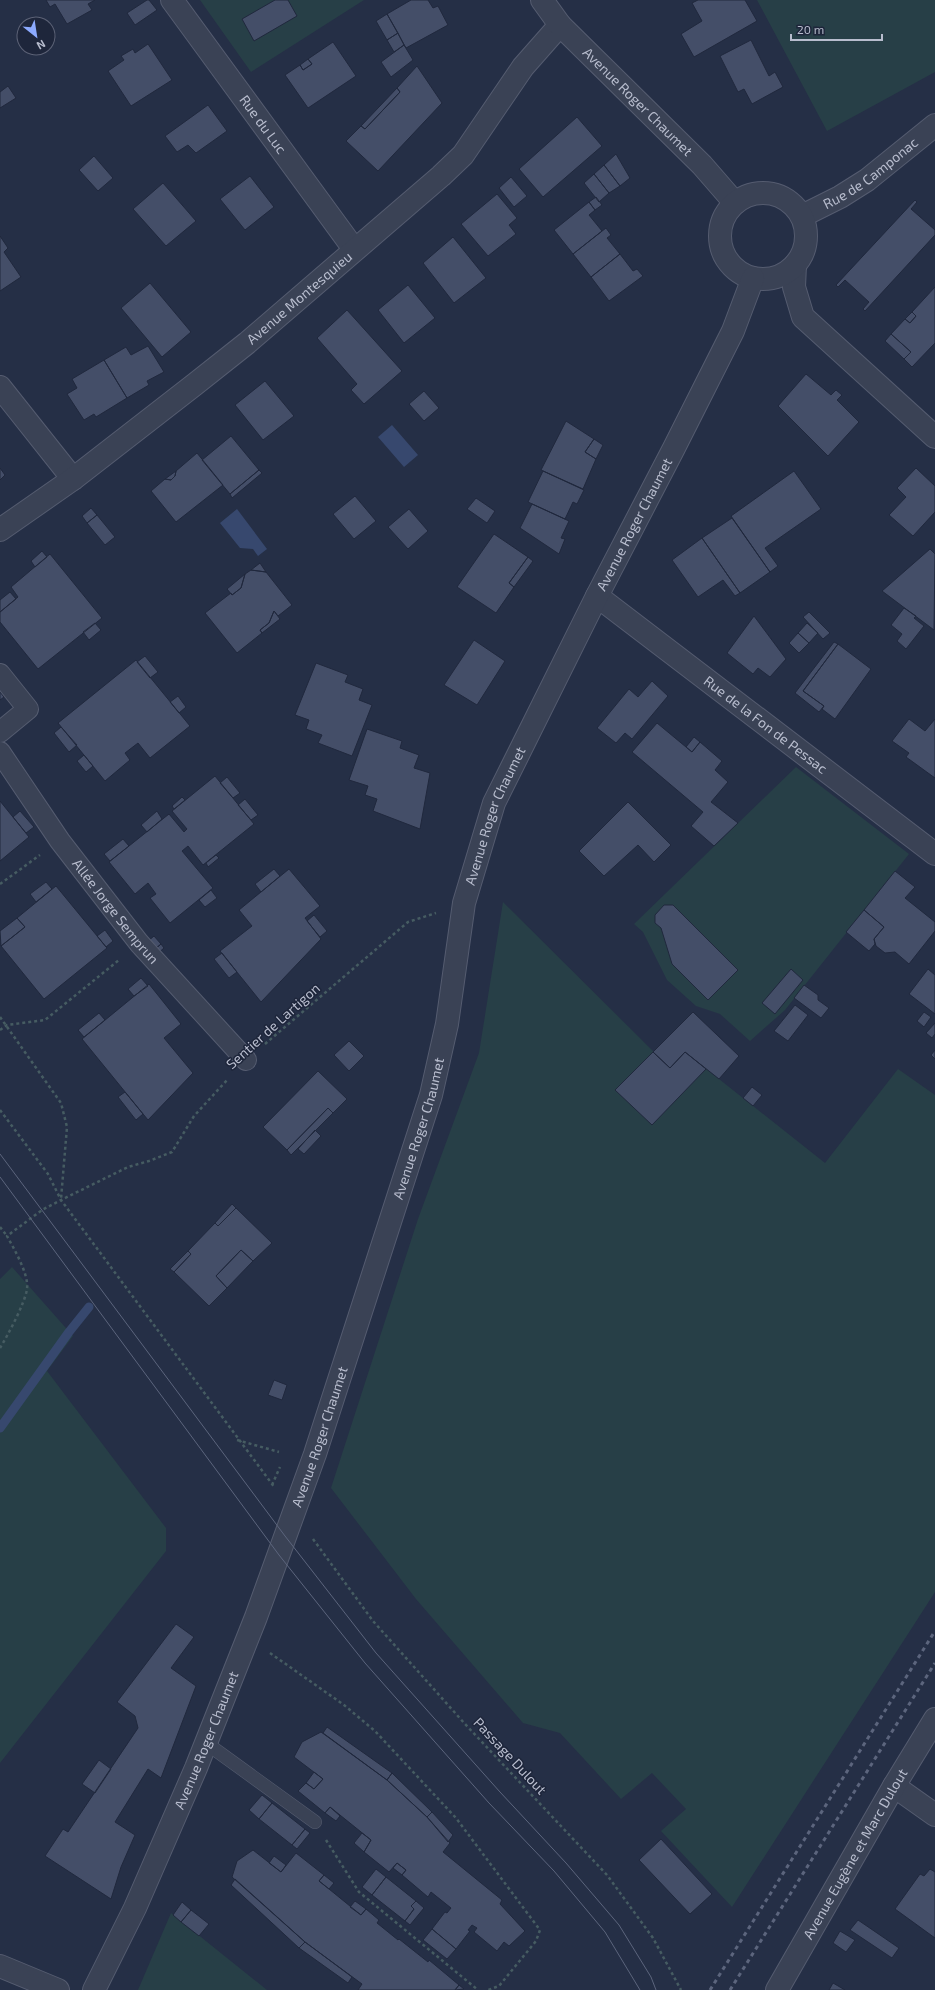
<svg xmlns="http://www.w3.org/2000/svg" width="935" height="1990" font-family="'Exo 2',sans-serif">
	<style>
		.green { fill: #273f47 }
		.water { fill: #37486e }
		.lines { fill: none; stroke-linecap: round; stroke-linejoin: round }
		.stream { stroke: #37486e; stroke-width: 9 }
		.building { fill: #444e68; stroke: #20283d }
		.service-casing { stroke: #555c70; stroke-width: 14 }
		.pedestrian-casing { stroke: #555c70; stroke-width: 22 }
		.minor-casing { stroke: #555c70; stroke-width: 24 }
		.tertiary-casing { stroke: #555c70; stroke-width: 24 }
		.path { stroke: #465c62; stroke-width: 2.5; stroke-dasharray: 3 3; stroke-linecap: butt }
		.service { stroke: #3a4255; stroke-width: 13 }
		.pedestrian { stroke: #3a4255; stroke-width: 20 }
		.minor { stroke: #3a4255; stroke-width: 22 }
		.tertiary { stroke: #3a4255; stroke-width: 22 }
		.tram { stroke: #5c657d; stroke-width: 1 }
		.rail { stroke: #5c657d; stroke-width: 3; stroke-dasharray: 4 4; stroke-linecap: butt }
		.labels { text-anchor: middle; stroke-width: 3; stroke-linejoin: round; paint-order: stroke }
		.street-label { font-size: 14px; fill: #b8bdce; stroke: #1e263b }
	</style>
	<rect width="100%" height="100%" fill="#252f46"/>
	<!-- green -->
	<path class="green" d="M200 0H364L251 72Z
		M757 0H935V72L827 131Z
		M796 767 909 854 785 1010 750 1041 720 1014 696 1006 667 980 643 932 634 924Z
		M503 902 669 1067 685 1052 825 1163 898 1069 935 1095V1592L732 1907 661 1831 686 1809 652 1773 621 1799 560 1733 523 1723 416 1599 331 1488 418 1219 479 1053Z
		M12 1267 73 1336 47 1371 166 1528V1551L0 1763V1279Z
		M171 1913 267 1990H138Z"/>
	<!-- water -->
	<path class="water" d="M392 425 418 455 404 467 378 437Z
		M237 509 267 549 258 556 253 549 240 548 220 523Z"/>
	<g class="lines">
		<!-- stream -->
		<path class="stream" d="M0 1428 69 1332 89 1307"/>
	</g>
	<!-- building -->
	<path class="building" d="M46 0H95L88 4 92 10 67 24 55 4 50 7Z
		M147 0H149L157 10 135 25 127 13Z
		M275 0H288L297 16 254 41 242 19Z
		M411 0H428L433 8 438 6 448 25 406 48 387 14Z
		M698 0H745L757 21 694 57 681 34 702 21 692 3Z
		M387 14 398 33 387 40 376 21Z
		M398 33 404 45 394 52 387 40Z
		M751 40 769 76 775 72 783 87 752 104 744 89 738 92 720 56Z
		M333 42 356 76 308 108 285 75 300 65 303 70 312 64 308 59Z
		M148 44 172 80 131 106 108 71 124 60 121 56 133 49 135 53Z
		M404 45 413 60 391 77 381 62Z
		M308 59 312 64 303 70 300 65Z
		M417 66 442 103 378 171 346 141 361 126 365 129 400 92 397 88Z
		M8 86 16 98 0 108V92Z
		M397 88 400 92 365 129 361 126Z
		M208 105 227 131 196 153 188 145 177 152 165 136Z
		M577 117 602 146 543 197 519 169Z
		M616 154 630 178 620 186 604 165Z
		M94 156 113 178 98 191 79 170Z
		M604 165 620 186 609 193 594 174Z
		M594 174 609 193 599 202 584 183Z
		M250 176 274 207 245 230 220 199Z
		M511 177 527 196 514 207 499 188Z
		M163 183 196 221 166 246 133 209Z
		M497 194 517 218 509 225 516 234 488 256 461 224Z
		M596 197 602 205 595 210 589 202Z
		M915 200 917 202 911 209 935 230V235L865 311 863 309 869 302 845 280 838 287 836 285Z
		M589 202 595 210 589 215 602 231 573 254 554 230Z
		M606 228 611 235 607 238 620 254 591 277 573 254Z
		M0 236 8 248 4 252 21 277 0 291Z
		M453 237 486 278 454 303 423 263Z
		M620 254 633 271 637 269 643 276 609 301 591 277Z
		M150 283 191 332 162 357 121 308Z
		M408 285 435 318 404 343 378 310Z
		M935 287V343L912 367 904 359 911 352 891 334 905 319 910 323 916 316 912 312Z
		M347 310 402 371 364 404 351 390 357 384 317 338Z
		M912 312 916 316 910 323 905 319Z
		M891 334 911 352 904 359 885 341Z
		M148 346 164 372 147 381 149 385 127 398 104 360 126 347 131 355Z
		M104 360 127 398 96 417 94 414 84 420 67 394 77 388 72 379Z
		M806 374 831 395 836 390 842 395 837 400 859 422 828 456 778 406Z
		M265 381 294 416 263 440 235 405Z
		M424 391 439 408 424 421 409 404Z
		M566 421 594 439 585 452 596 459 583 489 541 470Z
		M231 436 259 470 230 494 202 460Z
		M594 439 603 445 596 459 585 452Z
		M197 453 223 485 176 522 151 491 165 479 171 480 175 476 176 471Z
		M0 468 5 475 0 480Z
		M916 468 935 486V512L913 536 889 515 906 497 897 488Z
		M259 470 262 473 232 498 230 494Z
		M176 471 175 476 171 480 165 479Z
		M543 471 584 490 577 504 573 502 565 519 528 502Z
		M794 471 821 509 765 548 778 566 770 572 731 516Z
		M355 496 376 521 354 539 333 514Z
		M476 498 495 511 487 523 467 509Z
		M532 504 569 521 561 538 565 539 559 554 520 528Z
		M91 508 97 515 87 523 82 516Z
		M409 509 428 531 408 549 388 527Z
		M97 515 115 537 105 545 87 523Z
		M732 518 770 572 740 593 702 538Z
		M494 534 528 557 509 583 514 587 496 613 457 587Z
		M702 538 740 593 735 596 723 580 698 597 672 560Z
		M930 549 935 554 934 630 882 591Z
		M42 551 47 557 35 567 31 561Z
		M50 554 102 618 38 669 0 622V612L18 597 11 587Z
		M528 557 533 561 514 587 509 583Z
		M260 563 266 572 251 570Z
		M251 570 266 572 292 605 278 616 274 611 269 623 260 630 262 633 237 653 205 613 231 593 232 595 241 588 245 574Z
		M245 574 241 588 232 595 227 589Z
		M10 592 16 599 0 612V600Z
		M904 608 916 616 914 618 924 626 906 649 897 641 902 634 891 625Z
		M274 611 280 619 262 633 260 630 269 623Z
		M809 612 830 633 823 639 803 617Z
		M754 616 786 659 770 677 758 668 753 674 727 653Z
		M95 623 101 630 89 640 83 632Z
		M807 623 818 633 809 643 798 633Z
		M798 633 809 643 799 653 789 643Z
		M474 640 505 661 477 705 444 685Z
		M834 642 838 644 803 691 824 706 819 712 795 693Z
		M838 644 871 669 835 719 822 709 824 706 803 691Z
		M145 656 158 672 150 678 137 662Z
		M136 660 190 726 150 758 138 743 125 753 130 760 105 781 58 723Z
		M316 663 348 675 345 682 363 689 359 700 372 705 352 756 318 743 322 735 306 729 309 720 295 715Z
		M652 681 668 696 632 739 625 733 616 743 597 728 629 689 638 697Z
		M0 692 4 697 0 700Z
		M178 696 186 707 179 713 170 702Z
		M909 719 925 731 935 719V778L906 757 909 753 892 741Z
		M657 723 692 752 700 742 722 761 715 770 728 782 711 802 738 823 714 846 691 826 703 812 632 752Z
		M61 727 77 745 69 752 54 733Z
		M367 729 402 741 400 748 419 755 414 768 430 773 420 829 373 811 377 799 365 795 368 786 349 780Z
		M694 737 700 742 692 752 686 747Z
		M84 755 93 766 86 772 77 761Z
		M215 776 254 824 203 865 188 846 182 851 213 888 170 923 150 898 156 894 148 883 135 894 109 862 169 814 184 832 187 829 172 811Z
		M227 777 240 793 233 798 220 783Z
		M182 797 185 800 174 809 172 806Z
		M245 799 258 815 251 820 238 805Z
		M0 801 29 837 0 861Z
		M628 802 671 845 654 862 638 845 604 876 579 851Z
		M20 811 34 827 26 833 13 817Z
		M157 811 162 819 147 832 141 825Z
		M123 839 129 846 110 861 104 854Z
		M216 855 219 858 208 867 206 863Z
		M274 869 280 876 261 892 255 884Z
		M289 869 320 906 305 918 321 939 261 1002 220 951 252 926 239 910Z
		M895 871 915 887 905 898 935 922V931L909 964 895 952 885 953 876 946 874 939 884 927 864 910Z
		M46 882 52 889 36 902 30 894Z
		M56 886 107 948 44 999 1 946 25 927 17 918Z
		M211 890 217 898 205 907 199 900Z
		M664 905H673L738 970 708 1000 672 964 661 928 655 923V915Z
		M864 910 884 927 874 939 875 944 869 951 846 932Z
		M314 915 327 931 320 937 307 921Z
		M17 918 25 927 1 946 0 931Z
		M105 930 113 941 106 947 97 936Z
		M154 936 161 944 154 950 147 942Z
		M161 944 164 948 157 954 154 950Z
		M222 953 237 972 229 978 214 959Z
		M791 969 803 980 775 1014 762 1003Z
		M928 969 935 975V1014L909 994Z
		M141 978 148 986 134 996 128 989Z
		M149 984 181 1024 164 1038 193 1073 148 1120 82 1039Z
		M804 985 818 995V1000L829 1008 821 1018 794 998Z
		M795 1005 808 1015 788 1041 774 1031Z
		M693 1012 739 1056 719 1079 685 1052 670 1068 653 1052Z
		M924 1012 931 1017 924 1027 917 1021Z
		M99 1013 105 1020 84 1037 78 1030Z
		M935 1023V1034L932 1038 926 1033Z
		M349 1041 364 1056 349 1071 334 1055Z
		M935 1050V1059L931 1055Z
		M653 1052 670 1068 685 1052 706 1069 652 1125 615 1090Z
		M318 1071 347 1099 333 1113 328 1108 287 1150 263 1127Z
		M752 1087 762 1095 753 1106 743 1098Z
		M125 1092 143 1114 136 1120 118 1097Z
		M328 1108 333 1113 291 1155 287 1150Z
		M315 1130 321 1136 304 1154 298 1149Z
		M232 1204 236 1208 218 1226 215 1223Z
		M236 1208 272 1243 253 1261 241 1250 216 1276 227 1288 209 1306 174 1272 191 1254 188 1251 215 1223 218 1226Z
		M241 1250 253 1261 227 1288 216 1276Z
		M188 1251 191 1254 174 1272 170 1269Z
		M274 1380 287 1385 282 1400 268 1395Z
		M176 1624 194 1637 171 1668 196 1686 161 1778 148 1769 115 1822 135 1835 121 1867 111 1899 45 1856 63 1829 68 1832 138 1728 135 1716 117 1702Z
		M327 1727 392 1773 387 1780 323 1733Z
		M321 1732 387 1780 427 1817 450 1843 443 1852 502 1900 500 1904 525 1931 509 1946 504 1942 497 1951 474 1932 477 1928 472 1925 468 1930 470 1931 456 1949 432 1929 445 1912 447 1913 451 1908 431 1892 428 1897 402 1875 406 1870 397 1863 389 1872 364 1852 371 1840 330 1807 325 1813 298 1791 306 1783 314 1789 323 1779 294 1757 302 1742Z
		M99 1760 111 1769 95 1793 82 1784Z
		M314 1772 323 1779 314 1789 306 1783Z
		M392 1773 432 1812 427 1817 387 1780Z
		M262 1795 272 1803 259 1819 249 1810Z
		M272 1803 305 1829 292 1845 259 1819Z
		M330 1807 340 1816 336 1821 325 1813Z
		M432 1812 453 1835 448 1842 427 1817Z
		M305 1829 310 1833 297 1849 292 1845Z
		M362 1833 371 1840 364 1852 354 1843Z
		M661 1839 712 1894 690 1914 639 1860Z
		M253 1850 281 1872 296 1853 324 1875 319 1881 329 1889 361 1915 366 1909 379 1920 377 1923 398 1940 399 1939 428 1962 429 1960 459 1985 455 1990H358L362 1984 305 1942 232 1877 237 1861Z
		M274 1856 286 1865 281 1872 269 1863Z
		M397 1863 406 1870 402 1875 393 1868Z
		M376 1869 386 1877 372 1895 362 1887Z
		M930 1869 935 1872V1938L895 1909 920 1874 924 1876Z
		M324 1875 334 1883 329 1889 319 1881Z
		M386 1877 416 1901 411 1906 414 1909 405 1921 372 1895Z
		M235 1879 305 1942 299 1948 231 1885Z
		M355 1901 366 1909 361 1915 350 1907Z
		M416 1901 424 1908 410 1925 405 1921 414 1909 411 1906Z
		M182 1902 191 1910 181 1922 173 1915Z
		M191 1910 209 1924 199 1936 181 1922Z
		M858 1920 899 1948 892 1958 850 1930Z
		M432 1929 456 1949 447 1959 423 1940Z
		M840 1931 855 1940 846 1952 833 1943Z
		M305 1942 352 1977 348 1983 299 1948Z
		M833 1983 845 1990H829Z
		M459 1985 464 1989 455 1990Z"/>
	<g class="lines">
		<!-- service casing -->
		<g class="service-casing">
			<path id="service" d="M206 1743 315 1822"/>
		</g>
		<!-- pedestrian casing -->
		<g class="pedestrian-casing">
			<g id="pedestrian">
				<path d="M0 674 28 709 0 732"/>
				<path id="s1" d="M0 752 60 841 139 943 246 1060"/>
			</g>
		</g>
		<!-- minor casing -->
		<g class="minor-casing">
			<g id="minor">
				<path id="s2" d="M172 0 354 249"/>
				<path id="s3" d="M802 216 840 197 867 180 935 125"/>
				<path d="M795 265 794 287 803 317 935 437"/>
				<path d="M0 387 73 479"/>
				<path id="s4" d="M0 530 73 479 194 385 247 343 441 176 463 155 523 67 560 25"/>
				<path id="s5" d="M597 596 935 854"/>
				<path d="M894 1786 935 1815"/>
				<path d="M0 1966 58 1990"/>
				<path id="s6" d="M777 1990 894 1786 935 1719"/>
			</g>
		</g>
		<!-- tertiary casing -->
		<g class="tertiary-casing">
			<g id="tertiary">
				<path id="s7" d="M542 0 560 25 702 165 735 203"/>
				<circle cx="763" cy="236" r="43"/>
				<path id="s8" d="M94 1990 135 1908 196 1768 256 1617 315 1454 431 1095 447 1024 464 903 494 803 597 596 674 448 733 331 753 278"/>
			</g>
		</g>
		<!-- path -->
		<path class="path" d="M0 884 40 855
			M0 1017 61 1103 67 1127 61 1199
			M0 1030 7 1025 45 1020 119 960
			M265 1044 408 922 436 913
			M0 1110 48 1174 61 1200 275 1488
			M0 1227 7 1236
			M0 1348C8 1335 25 1303 27 1289 29 1274 14 1249 7 1236L42 1210 61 1200 128 1167 149 1161 172 1152 194 1116 228 1079
			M237 1440 279 1452
			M272 1485 280 1467
			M313 1539 373 1621 465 1724 607 1875 653 1938 681 1990
			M270 1653 344 1705 375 1731 456 1818 540 1930 536 1941 499 1986 488 1990
			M326 1840 359 1892 478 1990"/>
		<!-- service -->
		<use href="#service" class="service"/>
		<!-- pedestrian -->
		<use href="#pedestrian" class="pedestrian"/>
		<!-- minor -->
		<use href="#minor" class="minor"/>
		<!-- tertiary -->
		<use href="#tertiary" class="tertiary"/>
		<!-- tram -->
		<path class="tram" d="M0 1154 285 1536 376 1653 500 1792 566 1863 619 1925 651 1977 656 1990
			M0 1177 279 1555 365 1663 489 1803 554 1871 605 1932 640 1990"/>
		<!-- rail -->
		<path class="rail" d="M710 1990 935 1631
			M730 1990 935 1663"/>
	</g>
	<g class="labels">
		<!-- street labels -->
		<g class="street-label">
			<text dy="5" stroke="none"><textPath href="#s7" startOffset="140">Avenue Roger Chaumet</textPath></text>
			<text dy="5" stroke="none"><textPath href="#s2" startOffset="154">Rue du Luc</textPath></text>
			<text dy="5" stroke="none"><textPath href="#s3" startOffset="81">Rue de Camponac</textPath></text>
			<text dy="5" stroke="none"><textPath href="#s4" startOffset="379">Avenue Montesquieu</textPath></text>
			<text dy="5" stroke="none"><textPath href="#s8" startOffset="1569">Avenue Roger Chaumet</textPath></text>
			<text dy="5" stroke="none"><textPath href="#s5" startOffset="212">Rue de la Fon de Pessac</textPath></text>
			<text dy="5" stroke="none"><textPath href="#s8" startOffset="1245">Avenue Roger Chaumet</textPath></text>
			<text dy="5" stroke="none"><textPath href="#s1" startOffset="197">Allée Jorge Semprun</textPath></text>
			<text transform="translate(273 1026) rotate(-42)" y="5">Sentier de Lartigon</text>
			<text dy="5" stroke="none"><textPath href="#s8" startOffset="922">Avenue Roger Chaumet</textPath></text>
			<text dy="5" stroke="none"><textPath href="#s8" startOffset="598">Avenue Roger Chaumet</textPath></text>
			<text dy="5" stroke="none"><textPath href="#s8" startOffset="274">Avenue Roger Chaumet</textPath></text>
			<text transform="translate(510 1756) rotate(47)" y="5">Passage Dulout</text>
			<text dy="5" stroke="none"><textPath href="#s6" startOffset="157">Avenue Eugène et Marc Dulout</textPath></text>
		</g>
	</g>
	<!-- north arrow -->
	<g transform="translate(36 36) rotate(150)"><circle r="19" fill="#1e263b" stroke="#5c6276"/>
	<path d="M0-3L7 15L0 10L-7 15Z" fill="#8caaff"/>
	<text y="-6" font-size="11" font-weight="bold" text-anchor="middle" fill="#b8bdce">N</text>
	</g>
	<!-- scale -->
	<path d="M791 34v6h91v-6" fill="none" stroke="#b8bdce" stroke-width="2"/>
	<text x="797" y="34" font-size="12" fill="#b8bdce" stroke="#1e263b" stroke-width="3" paint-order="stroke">20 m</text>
</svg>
